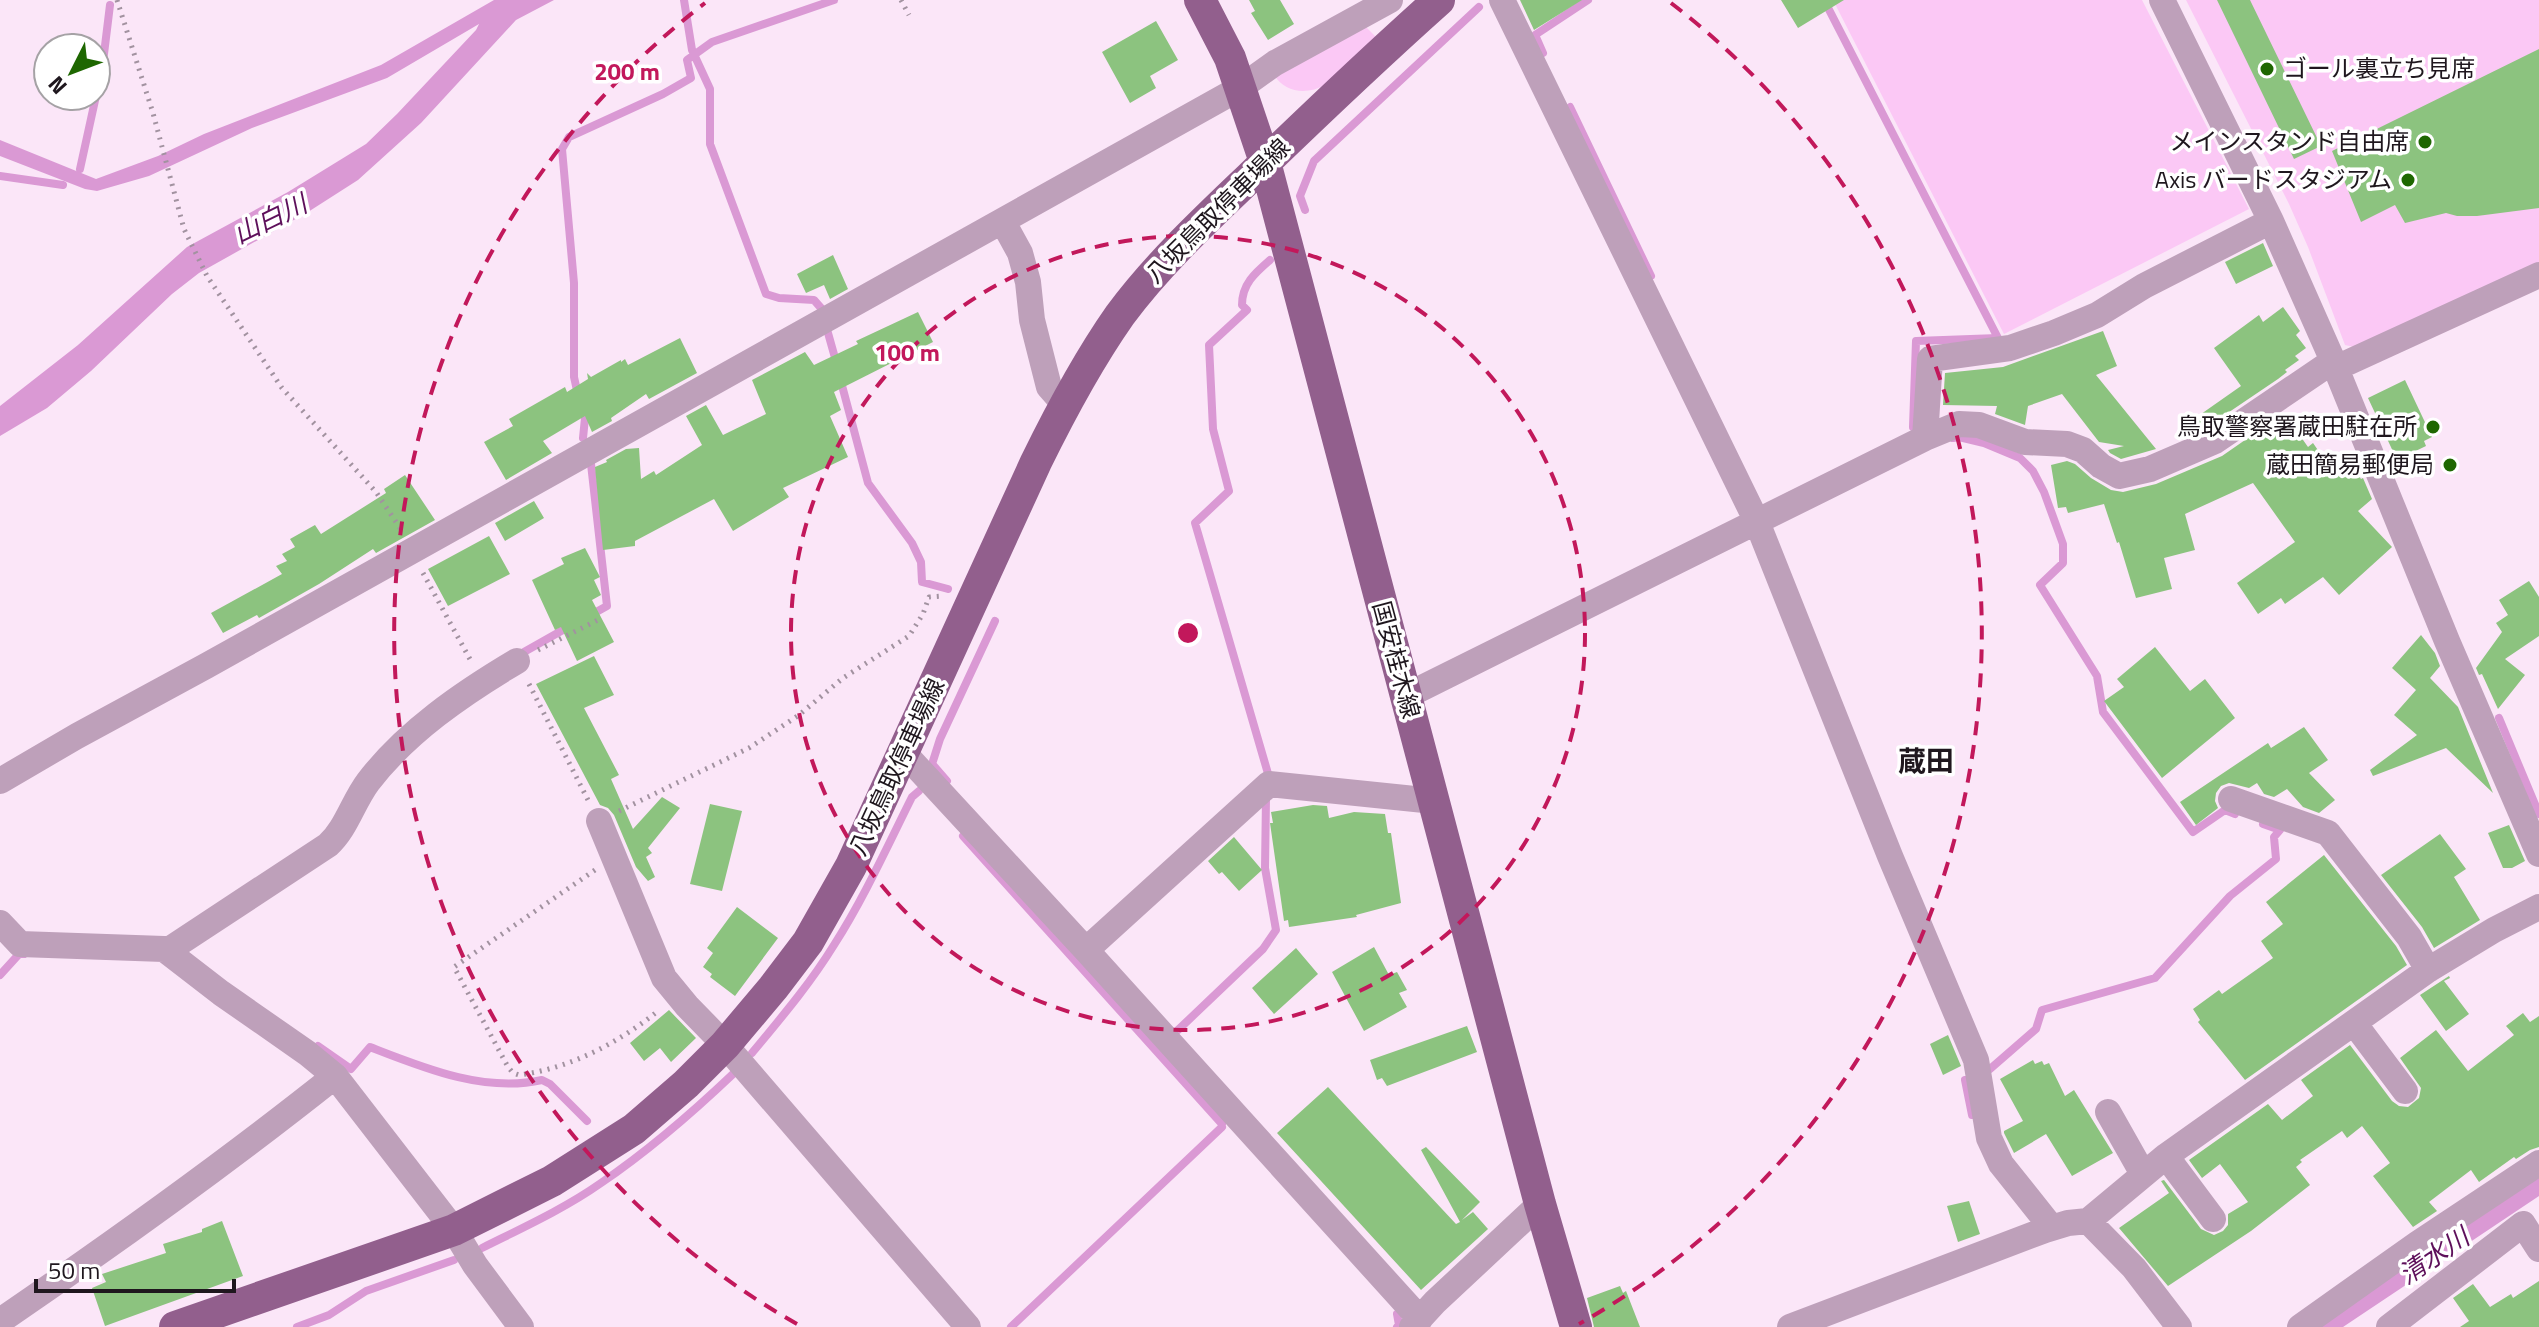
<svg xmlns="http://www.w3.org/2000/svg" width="2539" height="1327" font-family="'Titillium Web','Noto Sans JP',sans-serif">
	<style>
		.green { fill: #fbc8f5 }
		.water { fill: #da99d4 }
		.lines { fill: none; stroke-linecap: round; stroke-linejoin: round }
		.stream { stroke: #da99d4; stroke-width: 8 }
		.building { fill: #8cc37f }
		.path { stroke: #a292a0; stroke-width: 5; stroke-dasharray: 2 6; stroke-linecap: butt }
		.minor { stroke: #bea0ba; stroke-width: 26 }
		.major { stroke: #925f8d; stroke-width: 32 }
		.ring { fill: none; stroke: #c2185b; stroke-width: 4; stroke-dasharray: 14 10 }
		.poi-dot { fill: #1e6701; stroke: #fff; stroke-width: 3 }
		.labels { text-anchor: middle; stroke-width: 7; stroke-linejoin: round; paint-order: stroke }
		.poi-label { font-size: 24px; fill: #1f171e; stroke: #fff; text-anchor: end }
		.street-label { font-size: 24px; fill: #1f171e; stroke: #fff }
		.water-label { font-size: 26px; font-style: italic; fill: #5e105b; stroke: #fff }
		.quarter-label { font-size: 28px; font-weight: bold; fill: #1f171e; stroke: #fff }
		.centre { fill: #c2185b; stroke: #fff; stroke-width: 4 }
		.ring-label { font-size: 24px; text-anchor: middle; font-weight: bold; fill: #c2185b; stroke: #fff; stroke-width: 7; stroke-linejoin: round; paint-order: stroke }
	</style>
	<rect width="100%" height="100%" fill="#fbe6f8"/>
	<!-- green -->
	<path class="green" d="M1833 0H2142L2249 209 2004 334Z
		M2186 0H2539V262L2354 347 2345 345 2308 247 2289 204Z
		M1362 23 1375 36V39L1325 85C1307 95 1285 93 1274 75Z"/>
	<!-- water -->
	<path class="water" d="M494 0H554L516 20 421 123 358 180 308 212 199 273 172 294 91 371 47 408 0 436V406L78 345 187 247 288 192 366 144 397 114 476 30 479 24 387 78 252 128 149 176 97 191 85 189 0 156V140L96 179 158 156 204 134 381 65Z
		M2539 1171V1196L2343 1327H2310Z"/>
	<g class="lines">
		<!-- stream -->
		<path class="stream" d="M684 0 692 50 710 89V144L766 294 779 298 814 300 821 308 837 365
			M1824 0 1998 338 1916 341 1913 427
			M1535 35 1588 0
			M1536 37 1543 53
			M96 96 103 62 110 5
			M1570 107 1651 276
			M80 169 96 96
			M0 176 63 185
			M1305 210 1300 196 1314 161 1479 7
			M840 378 868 483 912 543 921 562 922 582 948 589
			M578 395 574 377V283L562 149 569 137 663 94 691 78 687 60 712 42 834 0
			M581 408 585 418 583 438
			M1953 438 1959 437 1984 443 2020 458 2033 471 2044 492 2063 544V563L2040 585 2097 676 2103 712 2193 832 2225 810 2235 814
			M589 616 607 606 591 464
			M524 652 570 626
			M2499 718 2539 814
			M933 761 940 739 995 621
			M934 766 947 781
			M1269 777 1195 523 1229 491 1213 429 1209 345 1247 310 1242 305C1242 284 1255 273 1270 260
			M963 836 1222 1124
			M0 975 20 953 24 954
			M1178 1030 1263 949 1276 930 1265 868 1266 798
			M318 1046 351 1069 370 1047C424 1068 484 1093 542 1080L550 1084 587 1121
			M752 1053C781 1018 810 984 834 945 864 898 887 847 912 797L919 791
			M1990 1069 2036 1029 2042 1010 2155 978 2230 896 2276 859 2274 837 2280 830 2263 824
			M1965 1080 1972 1115
			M482 1248C522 1228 564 1209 601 1183 648 1151 692 1113 733 1074
			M297 1327 329 1315 366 1291 454 1260
			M1011 1327 1222 1127
			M1397 1327 1399 1325 1397 1314"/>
	</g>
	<!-- building -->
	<path class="building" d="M1249 0H1280L1294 24 1268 40 1251 13 1255 11Z
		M1520 0H1582L1534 30Z
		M1781 0H1844L1798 28Z
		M2217 0H2250L2321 146 2294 159Z
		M1156 21 1178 60 1150 76 1156 88 1130 103 1102 52Z
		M2539 49V208L2477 216H2457L2446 213 2405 223 2395 205 2361 222 2332 151Z
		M2263 243 2273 266 2236 284 2225 262Z
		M833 255 848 289 830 299 824 285 806 293 797 274Z
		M2283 307 2300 331 2296 335 2306 348 2295 356 2299 360 2285 370 2287 372 2278 379 2207 427 2189 435 2184 426 2241 386 2214 348 2259 315 2263 322Z
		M918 312 933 342 834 392 841 410 830 416 848 457 783 488 789 497 733 531 714 499 635 541V546L603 550 595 467 607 462 606 460 626 449 639 448 641 479 654 471 656 475 702 445 686 416 706 405 723 435 766 414 752 380 805 352 814 365 858 344 856 341Z
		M2103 331 2117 366 2096 375 2156 449 2121 459 2110 453 2108 450 2124 446 2099 442 2062 394 2028 406 2025 425 1995 414 1997 406 1943 405 1945 373 2003 367Z
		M680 338 697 373 649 399 646 394 611 418 612 421 592 432 585 416 543 441 552 453 506 480 484 442 513 426 509 419 565 387 567 392 588 379 587 373 591 377 621 360V362L625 359 628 365Z
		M2405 380 2432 437 2424 441 2426 446 2397 460 2368 398Z
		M2284 413 2308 447 2313 443 2333 472 2349 461 2361 479 2363 478 2372 499 2358 511 2392 547 2339 595 2323 577 2285 604 2281 598 2258 614 2237 583 2295 542 2253 483 2185 514 2195 550 2164 558 2172 589 2136 598 2119 542 2117 543 2104 504 2068 513 2066 507 2058 508 2051 465 2067 461 2075 464 2091 478 2111 490 2123 492 2156 484 2222 456Z
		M2416 452 2420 458 2398 477 2392 464Z
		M405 475 435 520 376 553 373 549 319 584 259 618 257 615 223 633 211 613 282 574 276 566 287 561 282 554 295 547 290 539 315 525 321 534 386 493 384 489Z
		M534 501 544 518 505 541 495 523Z
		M489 536 510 574 448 606 428 569Z
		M585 548 600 577 594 580 601 595 592 600 614 642 577 661 561 627 555 630 532 580 564 564 561 558Z
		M2529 581 2539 597V636L2505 659 2525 675 2498 709 2482 674 2479 675 2476 668 2502 632 2496 623 2508 615 2499 600Z
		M2421 635 2435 653 2440 666 2430 678 2458 707 2493 793 2446 748 2373 776 2370 770 2417 735 2394 715 2416 690 2392 668Z
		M2155 647 2190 691 2205 679 2235 718 2162 778 2104 701 2124 687 2117 679Z
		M594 656 614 695 584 708 619 775 611 779 633 829 662 797 680 808 648 848 652 853 646 857 655 877 648 881 636 867 614 815 608 808 600 805 536 684Z
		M2304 727 2328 760 2309 773 2335 800 2319 813 2303 807 2287 789 2274 797 2264 794 2257 783 2249 788 2229 783 2221 786 2216 793 2215 801 2218 808 2196 825 2180 802 2268 743 2271 748Z
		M710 804 742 811 722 891 690 884Z
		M1313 805 1327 806 1329 818 1354 812 1385 814 1388 833H1391L1401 903 1356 915 1357 917 1289 927 1288 920 1284 921 1270 823H1273L1271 812Z
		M2509 825 2525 861 2512 868H2503L2488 833Z
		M2440 834 2466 869 2454 877 2480 920 2434 948 2422 927 2381 875Z
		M1234 837 1262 870 1239 891 1222 872 1219 874 1208 861Z
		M2324 855 2396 946 2407 965 2245 1080 2198 1022 2200 1020 2193 1009 2219 990 2222 994 2273 958 2261 941 2283 924 2266 902Z
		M737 907 778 938 735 996 710 977 712 974 703 967 713 953 707 948Z
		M1374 947 1389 975 1397 972 1407 990 1399 993 1407 1007 1364 1031 1332 972Z
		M1296 948 1318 974 1274 1014 1252 988Z
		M2449 976 2450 978 2444 981 2469 1014 2446 1031 2420 995Z
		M669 1010 696 1038 671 1062 660 1048 644 1061 630 1043Z
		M2523 1013 2530 1022 2539 1016V1147L2530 1150 2516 1159 2514 1157 2479 1182 2471 1170 2429 1202 2437 1211 2413 1227 2373 1176 2390 1163 2362 1126 2347 1138 2342 1131 2300 1160 2302 1162 2296 1167 2310 1185 2251 1231 2168 1286 2119 1228 2169 1193 2161 1181 2164 1180 2201 1229 2214 1235 2223 1231 2228 1225V1214L2248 1202 2220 1164 2202 1178 2189 1160 2268 1104 2282 1120 2313 1096 2301 1080 2350 1045 2392 1101 2399 1106 2408 1107 2419 1098 2421 1088 2400 1058 2436 1030 2468 1071 2514 1035 2506 1026Z
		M1467 1026 1477 1052 1387 1086 1382 1078 1377 1080 1370 1060Z
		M1948 1035 1961 1066 1943 1075 1930 1044Z
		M2033 1060 2035 1064 2042 1061 2044 1065 2049 1063 2065 1096 2074 1090 2113 1153 2072 1176 2046 1134 2014 1153 2004 1133V1131L2023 1121 2000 1079Z
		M1328 1087 1456 1224 1460 1222 1421 1150 1426 1147 1480 1202 1462 1220 1473 1212 1488 1229 1421 1290 1277 1133Z
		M1969 1201 1980 1234 1958 1242 1947 1206Z
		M222 1221 243 1276 105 1326 92 1288 106 1282 102 1274 166 1253 163 1244 202 1232V1229Z
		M2539 1281V1327H2460L2469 1321 2453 1298 2473 1284 2490 1307 2511 1294 2513 1298Z
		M1620 1286 1623 1293 1626 1291 1640 1327H1594L1587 1298Z"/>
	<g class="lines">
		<!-- path -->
		<path class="path" d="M117 0 153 113 184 229 207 276 282 388 376 492 402 531
			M901 0 909 15
			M423 573 472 663
			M538 650 602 618
			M529 684 588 800
			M619 811 749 748 799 715 843 678 909 636 923 614 929 597 943 596
			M595 870 454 967 508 1067 513 1073 519 1075C571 1068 618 1043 658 1011"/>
		<!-- minor -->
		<path class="minor" d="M1502 0 1757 522 1890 856 1976 1060 1989 1138 2001 1164 2052 1228
			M2162 0 2271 221 2333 361 2447 641 2539 854
			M1003 222 1020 253 1028 282 1032 320 1049 387 1064 404
			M2336 368 2539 275
			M1925 438 1959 424 1979 425 2025 442 2067 444 2083 450 2101 466 2119 476 2150 469 2215 441 2333 361
			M1406 696 1925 438 1930 359 2010 348 2054 333 2097 315 2144 286 2271 221
			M904 753 1086 950 1420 1319
			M0 781 77 736 206 666 1240 88 1275 63 1390 0
			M2231 799 2328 833 2409 937 2428 970
			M599 821 664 978 687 1006 725 1045 968 1327
			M0 923 20 944 164 949 221 993 307 1053 335 1076 454 1230 475 1265 521 1327
			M1086 950 1269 784 1434 801
			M167 951 328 845C346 829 353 802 368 782 406 732 463 693 517 661
			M2354 1023 2405 1091
			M2108 1112 2143 1174
			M2166 1156 2213 1219
			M2088 1221 2166 1156 2428 970 2494 930 2539 907
			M0 1321C114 1243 227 1162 335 1076
			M1412 1327 1435 1302 1540 1204
			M1790 1327 2045 1230 2068 1223 2088 1221 2134 1268 2179 1327
			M2300 1327 2417 1244 2539 1163
			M2389 1327 2523 1224 2539 1249"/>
		<!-- major -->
		<path class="major" d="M1200 0 1230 58 1265 162 1540 1204 1576 1327
			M175 1327 454 1230 552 1181 634 1129 686 1084 725 1045 773 988 808 942 851 866 1036 462C1061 411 1087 362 1120 315 1157 265 1204 221 1249 178 1311 118 1374 58 1439 0"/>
	</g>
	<!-- distance rings -->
	<g class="ring">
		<circle cx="1188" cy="633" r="397"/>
		<path d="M797 1324A794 794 0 0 1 705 3M1671 3A794 794 0 0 1 1579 1324"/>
	</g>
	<!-- markers -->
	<g class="poi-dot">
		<circle cx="2267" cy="69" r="8"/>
		<circle cx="2425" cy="142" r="8"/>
		<circle cx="2408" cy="180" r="8"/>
		<circle cx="2433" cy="427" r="8"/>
		<circle cx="2450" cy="465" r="8"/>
	</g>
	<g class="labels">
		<!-- poi labels -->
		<g class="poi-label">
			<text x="2283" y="77" text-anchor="start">ゴール裏立ち見席</text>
			<text x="2409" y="150">メインスタンド自由席</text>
			<text x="2392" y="188">Axis バードスタジアム</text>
			<text x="2417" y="435">鳥取警察署蔵田駐在所</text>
			<text x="2434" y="473">蔵田簡易郵便局</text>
		</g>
		<!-- street labels -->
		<g class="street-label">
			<text transform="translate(1218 211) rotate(-45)" y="8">八坂鳥取停車場線</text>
			<text transform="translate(1396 660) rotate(75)" y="8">国安桂木線</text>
			<text transform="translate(897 767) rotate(-65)" y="8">八坂鳥取停車場線</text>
		</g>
		<!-- water labels -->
		<g class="water-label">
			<text transform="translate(270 219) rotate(-26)" y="9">山白川</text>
			<text transform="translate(2434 1256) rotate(-34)" y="9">清水川</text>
		</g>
		<!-- quarter labels -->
		<g class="quarter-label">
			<text x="1926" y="771">蔵田</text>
		</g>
	</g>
	<circle cx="1188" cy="633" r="12" class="centre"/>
	<g class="ring-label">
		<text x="627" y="80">200 m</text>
		<text x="907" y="361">100 m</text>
	</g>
	<!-- north arrow -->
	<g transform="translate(72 72) rotate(228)"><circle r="38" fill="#ffffff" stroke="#a5a2a5" stroke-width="2"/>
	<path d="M0-6L14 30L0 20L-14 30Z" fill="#1e6701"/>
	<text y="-12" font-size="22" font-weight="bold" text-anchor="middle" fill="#1f171e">N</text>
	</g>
	<!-- scale -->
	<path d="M36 1279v12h198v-12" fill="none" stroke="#1f171e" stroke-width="4"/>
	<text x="48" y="1279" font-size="24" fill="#1f171e" stroke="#ffffff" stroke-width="6" paint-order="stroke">50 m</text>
</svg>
